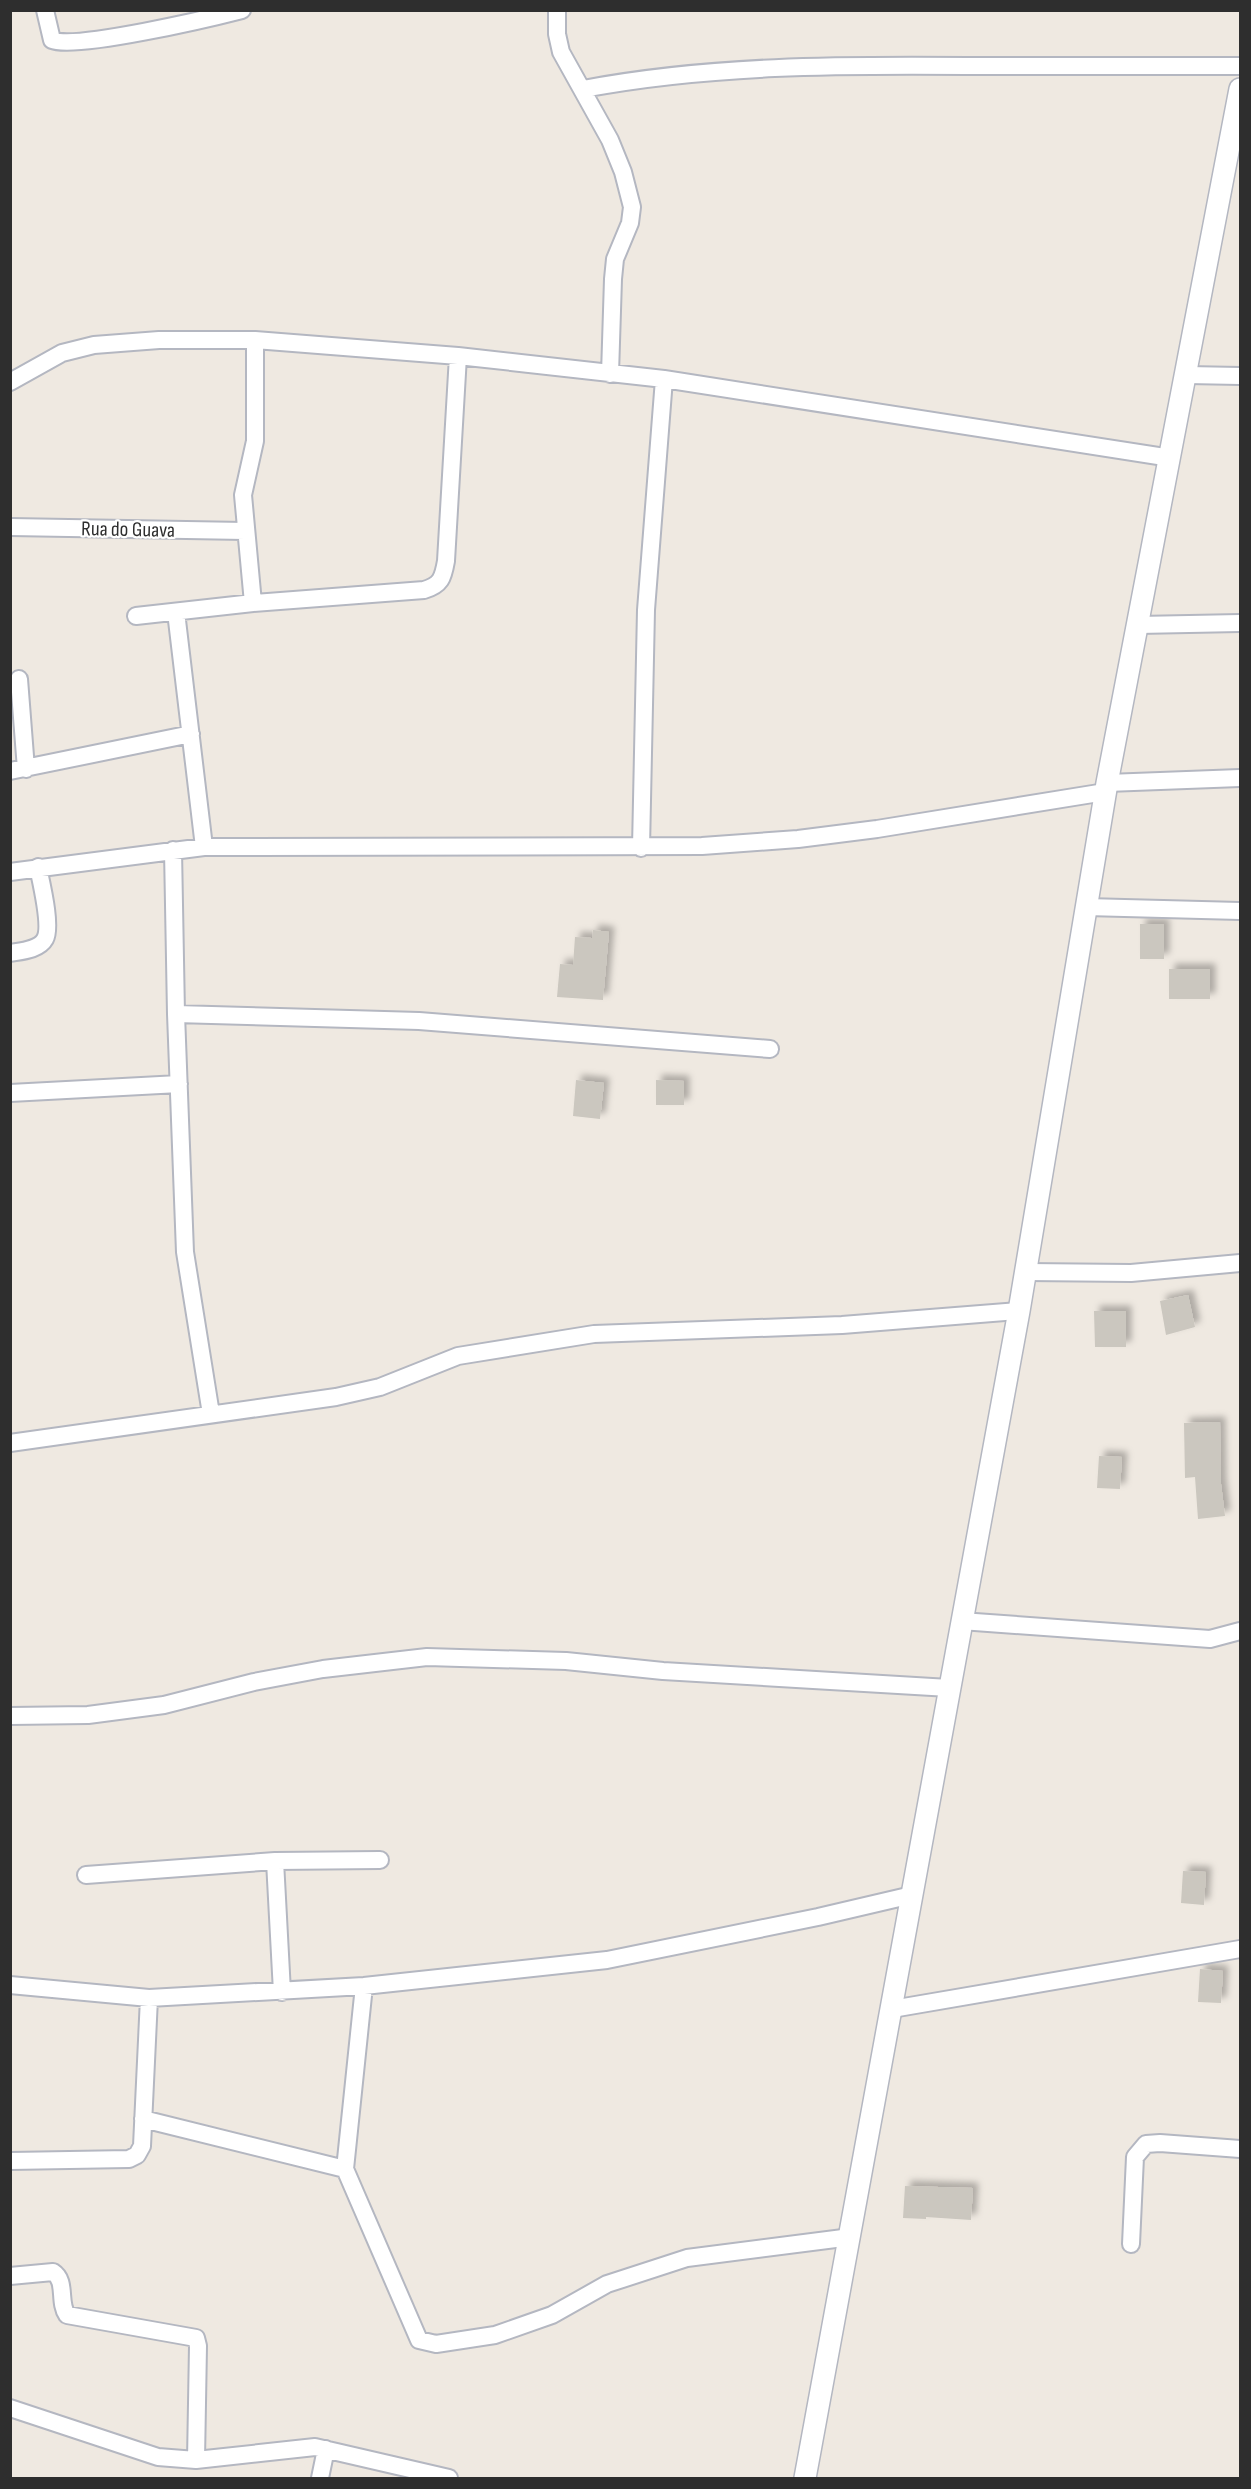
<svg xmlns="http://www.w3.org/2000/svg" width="1251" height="2489" font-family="'Sofia Sans Condensed',sans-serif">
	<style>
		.building { fill: #cbc7bf; filter: url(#shadow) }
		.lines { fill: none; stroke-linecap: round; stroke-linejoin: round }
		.minor-casing { stroke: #b4b7c1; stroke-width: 20 }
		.tertiary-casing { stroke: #b4b7c1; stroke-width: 24 }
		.minor { stroke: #fff; stroke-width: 16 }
		.tertiary { stroke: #fff; stroke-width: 21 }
		.labels { text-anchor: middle; stroke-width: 4.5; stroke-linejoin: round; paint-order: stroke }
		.street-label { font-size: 21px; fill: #2e2e2e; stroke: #fff }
	</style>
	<defs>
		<filter id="shadow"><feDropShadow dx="5.5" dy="-5.5" stdDeviation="3" flood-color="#0004"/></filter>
	</defs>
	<rect width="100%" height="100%" fill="#efe9e1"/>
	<!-- building -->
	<path class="building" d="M1140 924H1164V959H1140Z
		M593 930 609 932 603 1000 557 997 560 964 573 965 575 937 592 938Z
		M1169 969H1210V999H1169Z
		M576 1080 604 1083 600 1119 573 1116Z
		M656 1080 684 1081V1105H656Z
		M1188 1295 1195 1327 1166 1335 1160 1301Z
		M1094 1311H1126V1347H1095Z
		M1220 1422 1221 1484 1225 1516 1198 1519 1195 1477 1185 1478 1184 1423Z
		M1099 1456 1122 1457 1120 1489 1097 1488Z
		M1183 1871 1206 1872 1204 1905 1181 1903Z
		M1200 1969 1223 1971 1221 2003 1198 2002Z
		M905 2186 973 2188 971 2220 926 2217V2219L903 2218Z"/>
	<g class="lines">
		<!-- minor casing -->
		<g class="minor-casing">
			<path id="minor" d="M45 10 52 40C75 50 211 18 242 10
				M557 10V34L561 52 610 140 623 172 632 207 630 223 615 259 613 279 610 374
				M583 89C710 65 839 65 968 66 1059 66 1150 66 1240 66
				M1187 375 1240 376
				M10 382 62 353 94 345 159 340H255L458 356 664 379 1171 458
				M10 527 245 531
				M253 603 243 495 255 441V340
				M176 612 204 847
				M136 616 253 603 424 590C441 585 443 578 446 561L458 356
				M1138 625 1240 623
				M19 679 26 769
				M10 771 191 734
				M1107 783 1240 778
				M641 848 646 610 664 379
				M173 850 176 1014 185 1252 211 1414
				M10 872 204 847 702 846 798 839 877 829 1105 792
				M1086 907 1240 911
				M10 953C21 951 39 950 45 939 52 926 41 882 38 867
				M176 1014 419 1021 770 1049
				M10 1093 179 1084
				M1026 1272 1131 1273 1240 1263
				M10 1443 336 1397 380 1387 458 1356 594 1334 842 1325 1019 1311
				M961 1621 1210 1639 1240 1631
				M10 1716 88 1715 164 1705 254 1682 323 1669 427 1657 566 1661 663 1671 949 1688
				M275 1861 282 1992
				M86 1875 275 1861 380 1860
				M10 1985 149 1998 364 1986 607 1960 818 1917 912 1895
				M364 1986 345 2169 419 2340 436 2344 495 2335 552 2315 607 2284 687 2258 851 2237
				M892 2009 1240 1949
				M143 2119 345 2169
				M10 2161 129 2159 137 2155 142 2146 149 1998
				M1131 2244 1135 2157 1146 2144 1160 2143 1240 2149
				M10 2276 53 2272C67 2281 58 2302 67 2315L196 2338 198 2346 196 2460
				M10 2408 158 2457 196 2460 315 2447 449 2478
				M320 2478 326 2449"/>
		</g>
		<!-- tertiary casing -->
		<g class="tertiary-casing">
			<path id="tertiary" d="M805 2478 1019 1311 1107 783 1240 89"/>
		</g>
		<!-- minor -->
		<use href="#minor" class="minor"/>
		<!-- tertiary -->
		<use href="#tertiary" class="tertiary"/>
	</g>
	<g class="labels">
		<!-- street labels -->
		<g class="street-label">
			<text transform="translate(128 529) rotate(1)" y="7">Rua do Guava</text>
		</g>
	</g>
	<!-- border -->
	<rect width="1251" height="2489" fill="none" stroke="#2e2e2e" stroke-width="24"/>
</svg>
